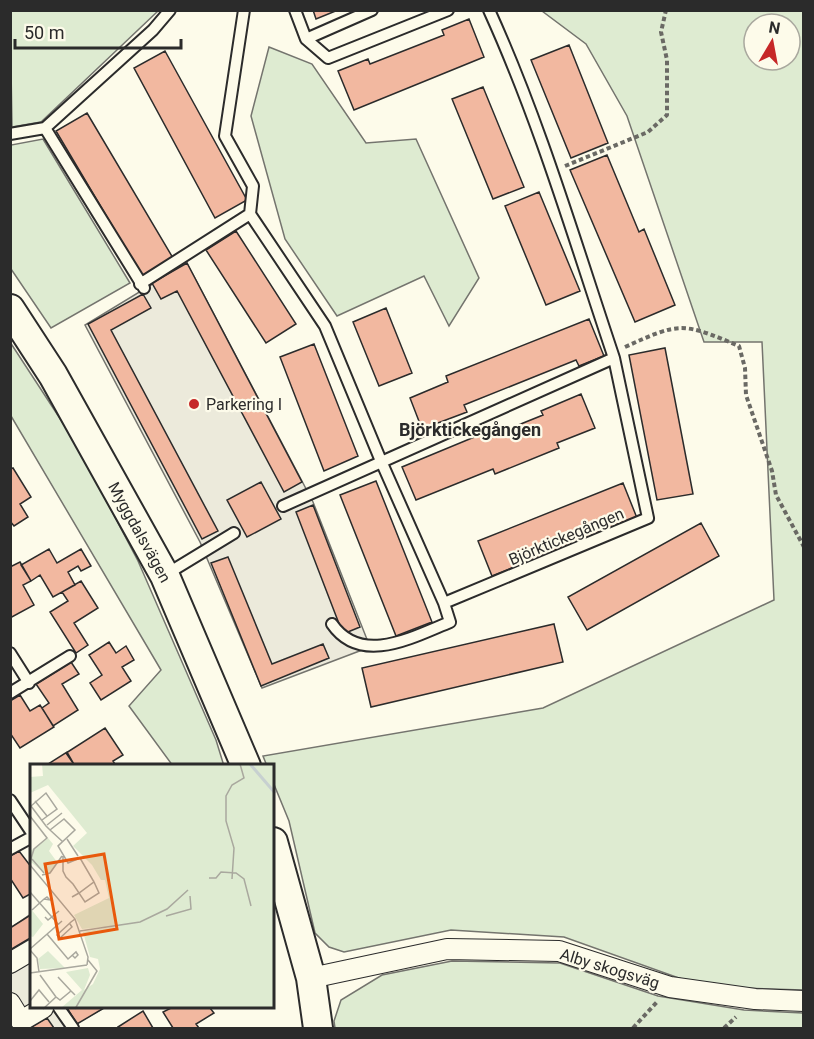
<svg xmlns="http://www.w3.org/2000/svg" width="814" height="1039" font-family="Roboto,sans-serif">
	<style>
		.green { fill: #deebd1; stroke: #74746e; stroke-width: 1.5; fill-rule: evenodd }
		.parking { fill: #eceadb; stroke: #74746e; stroke-width: 1.5 }
		.building { fill: #f2b8a0; stroke: #2b2b2b; stroke-width: 1.5 }
		.lines { fill: none; stroke-linecap: round; stroke-linejoin: round }
		.lane-casing { stroke: #2b2b2b; stroke-width: 14 }
		.street-casing { stroke: #2b2b2b; stroke-width: 22 }
		.secondary-casing { stroke: #2b2b2b; stroke-width: 32 }
		.path { stroke: #6a6964; stroke-width: 4; stroke-dasharray: 4.5 3; stroke-linecap: butt }
		.lane { stroke: #fdfbea; stroke-width: 10 }
		.street { stroke: #fdfbea; stroke-width: 20 }
		.secondary { stroke: #fdfbea; stroke-width: 28 }
		.poi-dot { fill: #c62828; stroke: #fdfbea; stroke-width: 2 }
		.labels { text-anchor: middle; stroke-width: 4.5; stroke-linejoin: round; paint-order: stroke }
		.poi-label { font-size: 16px; fill: #2b2b2b; stroke: #fdfbea; text-anchor: start }
		.street-label { font-size: 16px; fill: #2b2b2b; stroke: #fdfbea }
		.neighbourhood-label { font-size: 18px; font-weight: bold; fill: #2b2b2b; stroke: #fdfbea }
		.inset-river { fill: none; stroke: #c7d0d0; stroke-width: 3 }
		.inset-road { fill: none; stroke: #a9a89e; stroke-width: 1.5 }
		.view { fill: #e8590c; fill-opacity: 0.15; stroke: #e8590c; stroke-width: 3 }
		.inset-edge { fill: none; stroke: #2b2b2b; stroke-width: 3 }
	</style>
	<rect width="100%" height="100%" fill="#fdfbea"/>
	<!-- green -->
	<path class="green" d="M10 11 11 10 158 11 41 122 12 127Z
		M542 11H803V990L740 988 690 982 564 937 451 930 344 952 329 947 315 933 289 821 273 782V766H267L263 756 543 708 774 600 762 342H704L627 116 586 44ZM754 24H790V60H754Z
		M269 47 312 64 366 143 416 139 479 278 449 326 424 276 337 316 285 239 251 116Z
		M43 139 130 283 51 328 11 269V145Z
		M10 342 76 443 138 561 216 740 224 766H173L129 706 161 670 11 416Z
		M452 961 560 963 658 996 744 1010 803 1013V1028H335L334 1021 341 1000 382 975Z"/>
	<!-- parking -->
	<path class="parking" d="M187 263 313 502 370 647 262 688 200 542 85 325Z
		M31 914 32 1008H104L68 1028H11V928Z"/>
	<!-- building -->
	<path class="building" d="M313 10H338L316 19Z
		M469 19 484 57 354 110 338 71 368 59 370 64 444 35 442 30Z
		M569 45 608 143 571 158 531 60Z
		M165 51 247 200 215 218 134 68Z
		M483 87 524 187 493 199 452 99Z
		M87 113 173 258 142 276 56 131Z
		M607 155 639 232 644 229 675 305 635 322 570 170Z
		M539 192 580 291 546 305 505 206Z
		M236 231 296 324 266 343 206 250Z
		M187 263 302 482 284 492 177 291 161 299 152 283Z
		M143 294 151 308 111 330 218 531 202 539 88 324Z
		M386 308 412 373 379 386 353 322Z
		M589 319 604 356 579 366 576 360 464 405 467 412 422 429 410 398 448 382 446 376Z
		M314 344 358 456 324 471 280 357Z
		M665 348 693 494 657 500 629 355Z
		M581 394 595 428 557 443 559 448 495 474 493 469 416 500 402 467 484 433 486 438 543 415 541 411Z
		M13 468 31 497 20 504 28 517 14 526 10 521V469Z
		M376 481 432 622 396 636 340 495Z
		M261 482 281 519 247 537 227 500Z
		M623 483 637 518 492 576 478 541Z
		M313 505 360 627 343 634 296 512Z
		M701 523 719 556 587 630 568 597Z
		M49 549 57 563 81 549 91 566 81 571 78 566 68 572 75 585 53 597 40 575 31 581 21 565Z
		M228 557 272 664 323 644 329 658 261 686 211 563Z
		M20 562 31 581 23 585 34 605 10 618V567Z
		M81 581 98 608 74 623 88 645 76 653 50 612 68 601 62 592Z
		M554 624 563 662 371 707 362 668Z
		M109 642 116 653 126 646 134 660 122 667 131 681 101 700 90 683 102 675 89 655Z
		M71 662 79 674 62 684 78 710 53 726 42 708 49 703 36 684Z
		M20 695 30 711 40 705 54 727 20 748 10 733V701Z
		M105 728 123 755 113 761 116 766H75L66 753Z
		M67 752 75 766H45Z
		M19 851 32 868V893L23 898 10 878V856Z
		M32 914V937L10 950V928Z
		M67 1008H104L77 1024Z
		M171 1008H210L214 1013 196 1024 199 1028H173L163 1012Z
		M143 1011 153 1028H119L118 1027Z
		M47 1018 54 1028H30Z"/>
	<g class="lines">
		<!-- lane casing -->
		<g class="lane-casing">
			<path id="lane" d="M244 10 225 136 253 186 250 214 325 326 381 461 444 603 648 518 614 358 283 506
				M295 10 306 39 372 10
				M489 10C540 122 575 242 614 358
				M306 39 328 58 448 10
				M45 128 144 288
				M10 134 45 128 153 30 170 10
				M140 284 250 214
				M165 575 234 533
				M332 624C361 666 413 637 450 622L444 603
				M10 653 29 683
				M10 693 70 656
				M10 800 32 833
				M10 849 32 837
				M59 1008 73 1028"/>
		</g>
		<!-- street casing -->
		<g class="street-casing">
			<path id="street" d="M10 963 32 950
				M311 978 447 949 559 951 670 987 755 999 804 1001
				M10 1003 21 1021 43 1008"/>
		</g>
		<!-- secondary casing -->
		<g class="secondary-casing">
			<path id="secondary" d="M10 309 53 375 165 576 246 766
				M273 842 311 978 318 1028"/>
		</g>
		<!-- path -->
		<path class="path" d="M565 166 648 132 667 115V60L661 32 666 10
			M625 347C680 322 682 322 739 346L745 368 746 395 772 471 776 495 804 547
			M633 1028 657 1002
			M724 1028 736 1017"/>
		<!-- lane -->
		<use href="#lane" class="lane"/>
		<!-- street -->
		<use href="#street" class="street"/>
		<!-- secondary -->
		<use href="#secondary" class="secondary"/>
	</g>
	<!-- markers -->
	<circle class="poi-dot" cx="194" cy="404" r="6"/>
	<g class="labels">
		<!-- poi labels -->
		<g class="poi-label">
			<text x="206" y="410">Parkering I</text>
		</g>
		<!-- street labels -->
		<g class="street-label">
			<text transform="translate(140 532) rotate(61)" y="6">Myggdalsvägen</text>
			<text transform="translate(566 536) rotate(-23)" y="6">Björktickegången</text>
			<text transform="translate(610 968) rotate(17)" y="6">Alby skogsväg</text>
		</g>
		<!-- neighbourhood labels -->
		<g class="neighbourhood-label">
			<text x="470" y="436">Björktickegången</text>
		</g>
	</g>
	<!-- overview -->
	<g transform="translate(30 764)">
		<rect width="244" height="244" fill="#fdfbea"/>
		<path d="M12 0H244V244H31L52 226 36 208 58 204 60 211 54 226 63 220 70 205 68 195 60 193 53 168 87 162 52 165 44 151 79 134 75 116H71L62 101 43 82 57 69 18 21 0 29V13L13 12ZM18 74 23 80 19 87 27 98 20 109H14L1 98 0 87ZM1 145 13 160 3 173 0 172ZM18 187 35 204 10 205 8 195Z" fill="#deebd1"/>
		<path class="inset-river" d="M220 0 245 29"/>
		<path class="inset-road" d="M5 37 17 52M0 52 17 74 4 85 0 98M12 56 27 45 16 29 1 42 16 62 20 66 33 78M17 61 32 49M20 66 34 55 45 66 28 82 38 99 50 94 64 118M37 75 48 92M33 92V107L36 113 43 120 55 138 69 129 64 118 49 129 42 133M2 95 14 109M0 101 45 155 58 193 57 201M12 111 20 109 32 92M179 114H186L191 108 206 109 214 115 221 142M202 115 204 84 196 57V32L202 21 214 14 210 0M0 128 28 160M2 146 14 135 17 133 20 136 14 135M136 152 161 145 160 132M15 153 18 156 29 147M40 160 42 163 30 174 27 171 41 158 45 155M50 167 110 158 137 145 158 126M17 170 38 195 46 188 48 191 45 194 42 191M0 185 32 157M0 186 7 194 9 208M0 209 57 201M10 211 26 233M28 213 41 227M0 237 9 226 19 238M13 245 26 233 30 236 41 227 45 231M45 245 67 207 58 196"/>
		<path class="view" d="M74 90 87 165 29 175 15 100Z"/>
		<rect width="244" height="244" class="inset-edge"/>
	</g>
	<!-- border -->
	<rect width="814" height="1039" fill="none" stroke="#2b2b2b" stroke-width="24"/>
	<!-- north arrow -->
	<g transform="translate(772 42) rotate(10)"><circle r="28" fill="#fdfbea" stroke="#a9a89e" stroke-width="1.5"/>
	<path d="M0-4.5L10 22L0 15L-10 22Z" fill="#c62828"/>
	<text y="-9" font-size="16" font-weight="bold" text-anchor="middle" fill="#2b2b2b">N</text>
	</g>
	<!-- scale -->
	<path d="M15 39v9h166v-9" fill="none" stroke="#2b2b2b" stroke-width="3"/>
	<text x="24" y="39" font-size="18" fill="#2b2b2b" stroke="#fdfbea" stroke-width="4.5" paint-order="stroke">50 m</text>
</svg>
